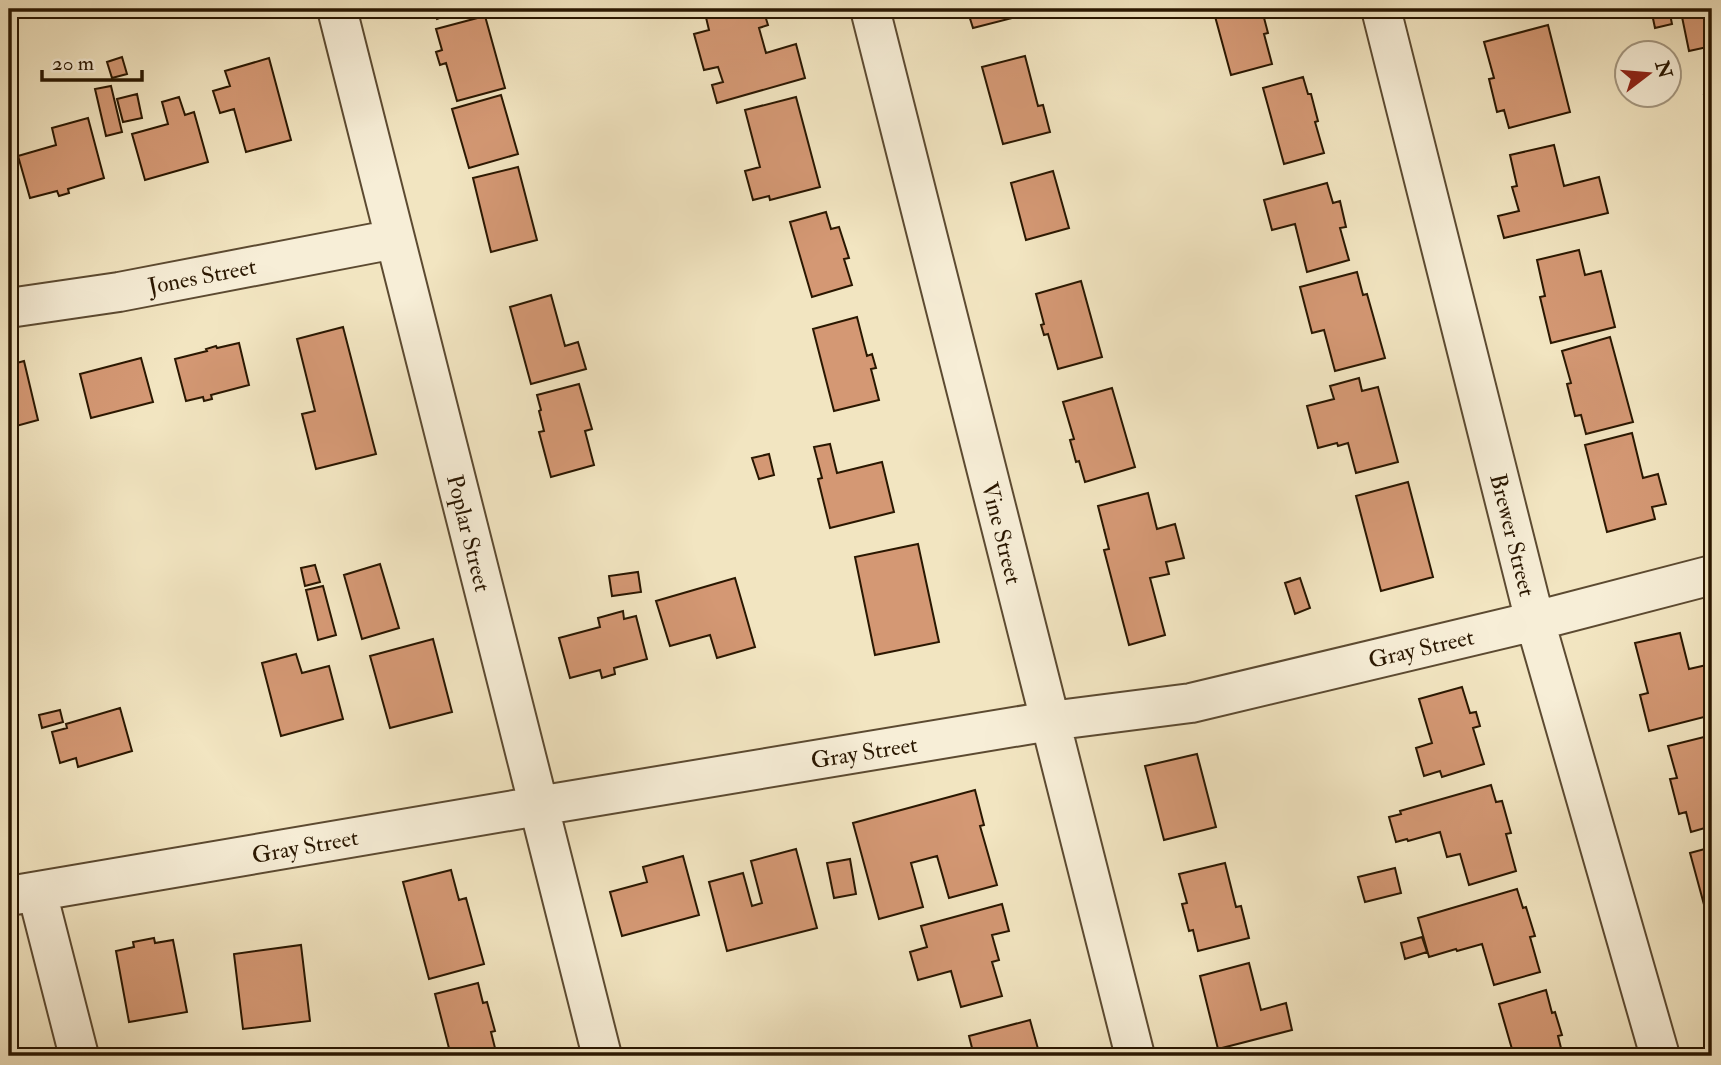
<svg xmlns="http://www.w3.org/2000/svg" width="1721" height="1065" font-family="'IM FELL Double Pica',serif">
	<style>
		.building { fill: #d49874; stroke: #2a1701; stroke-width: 2 }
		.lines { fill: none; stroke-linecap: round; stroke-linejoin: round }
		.minor-casing { stroke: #5c4a31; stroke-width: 42 }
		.minor { stroke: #f7eed7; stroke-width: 38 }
		.labels { text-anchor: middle; stroke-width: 6; stroke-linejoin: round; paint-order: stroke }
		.street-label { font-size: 23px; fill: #2a1701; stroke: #f7eed7 }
	</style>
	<rect width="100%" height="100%" fill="#f2e5c1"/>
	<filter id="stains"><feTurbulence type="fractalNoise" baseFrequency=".00286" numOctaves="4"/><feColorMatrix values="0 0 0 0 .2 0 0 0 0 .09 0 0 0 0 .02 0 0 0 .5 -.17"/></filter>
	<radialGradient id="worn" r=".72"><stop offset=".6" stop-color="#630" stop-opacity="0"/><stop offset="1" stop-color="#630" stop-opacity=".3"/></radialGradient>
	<!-- building -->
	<path class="building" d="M433 9H464L437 19Z
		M704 9H763L768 25 759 28 766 53 796 44 805 78 717 103 712 85 723 82 718 67 704 70 694 34 709 30Z
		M967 9H1023L1024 15 973 28Z
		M1213 9H1282L1263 14 1268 33 1264 34 1272 64 1231 75Z
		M1651 9H1669L1672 24 1655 28Z
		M1695 9H1712V46L1689 51 1681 12Z
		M485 16 505 88 457 101 446 63 440 65 436 52 442 50 436 29Z
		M1548 25 1570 112 1509 128 1504 110 1497 112 1489 79 1494 78 1484 42Z
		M1025 56 1038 106 1043 105 1050 132 1003 144 982 67Z
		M122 57 127 74 112 78 107 62Z
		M269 58 291 140 246 152 234 109 220 113 213 91 230 86 225 71Z
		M1303 77 1308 94H1311L1318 121 1315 122 1324 153 1284 164 1263 88Z
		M111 86 122 132 106 136 95 89Z
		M1712 93V127L1704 95Z
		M137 94 142 118 123 122 117 99Z
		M501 95 518 154 469 168 452 109Z
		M179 97 185 115 194 112 208 162 145 180 132 134 168 124 162 102Z
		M796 97 820 187 770 200 769 196 753 200 745 171 760 167 745 110Z
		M88 118 104 178 68 189 69 193 59 196 57 191 30 198 18 156 56 145 52 128Z
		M1554 145 1564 186 1599 177 1608 213 1504 238 1498 216 1519 211 1512 187 1517 186 1510 155Z
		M518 167 537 240 491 252 473 178Z
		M1053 171 1069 228 1026 240 1011 183Z
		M1327 183 1333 203 1340 201 1346 227 1340 228 1349 260 1307 272 1295 224 1272 230 1264 200Z
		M826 212 831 229 839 227 849 258 844 259 852 285 812 297 790 222Z
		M1579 250 1585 275 1601 271 1615 327 1551 343 1540 297 1545 296 1537 260Z
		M1357 272 1363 295 1367 294 1385 358 1335 371 1324 330 1312 333 1300 287Z
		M1081 281 1102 357 1058 369 1048 334 1044 335 1041 325 1044 324 1036 294Z
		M551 295 565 346 578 342 586 369 531 384 510 307Z
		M857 317 867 356 872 354 876 368 871 369 879 400 834 411 813 329Z
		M343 327 376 454 316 469 302 414 315 411 297 339Z
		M1610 337 1633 422 1586 434 1581 415 1575 416 1567 384 1571 383 1562 351Z
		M239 343 249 385 211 395 212 399 204 401 203 397 186 401 175 359 207 351 206 349 216 346 217 348Z
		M141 358 153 402 91 418 80 374Z
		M24 361 38 420 9 428V365Z
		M1359 378 1362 391 1378 387 1398 462 1356 473 1348 443 1338 446 1337 443 1318 448 1307 406 1334 399 1330 386Z
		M579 384 592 429 585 431 594 465 551 477 539 432 544 431 539 411 541 410 537 395Z
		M1112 388 1135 467 1085 482 1079 461 1076 462 1070 440 1074 439 1063 402Z
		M1632 433 1643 478 1658 474 1666 504 1652 507 1655 519 1607 532 1585 445Z
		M830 444 837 473 882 462 894 512 830 528 818 479 822 478 814 447Z
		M769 454 774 475 759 479 752 458Z
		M1408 482 1433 577 1381 591 1356 496Z
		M1148 493 1157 529 1175 524 1184 558 1166 562 1169 574 1150 578 1165 635 1129 645 1104 550 1109 549 1098 506Z
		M918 544 939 642 875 655 855 557Z
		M380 564 399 628 362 639 344 575Z
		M315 565 320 582 305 586 301 568Z
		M638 572 641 592 612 596 609 576Z
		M735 578 755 647 717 658 710 635 670 646 656 601Z
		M1300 578 1310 608 1295 614 1285 583Z
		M323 586 336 635 318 640 306 590Z
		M623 611 624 619 636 616 647 659 614 668 615 674 602 678 600 670 570 678 559 638 600 627 598 618Z
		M1680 633 1689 669 1711 664 1712 671V715L1649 731 1640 695 1648 693 1635 643Z
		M433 639 452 712 390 728 370 656Z
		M296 654 302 673 329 666 343 719 281 736 262 663Z
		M1462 687 1470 713 1476 712 1480 726 1473 728 1484 764 1442 777 1440 771 1424 776 1416 748 1432 743 1419 699Z
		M120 708 132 751 78 767 76 758 60 763 52 732 67 728 66 724Z
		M60 710 63 722 42 728 39 715Z
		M1712 735V826L1691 832 1686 812 1679 814 1670 779 1677 778 1668 746Z
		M1197 754 1216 827 1164 840 1145 766Z
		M1491 785 1496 802 1502 801 1511 833 1506 834 1516 871 1469 885 1460 854 1447 857 1440 832 1408 841 1407 839 1396 842 1389 817 1401 814 1400 811Z
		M975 790 984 825 980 826 997 885 949 898 937 856 911 863 923 907 879 919 853 823Z
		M1712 847V920L1710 911 1706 912 1690 853Z
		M796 849 817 928 727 951 709 882 743 873 752 906 762 903 751 861Z
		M683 856 699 915 622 936 610 892 647 882 643 867Z
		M850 859 856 894 834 898 827 863Z
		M1225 863 1236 907 1241 906 1249 938 1198 951 1193 930 1189 931 1182 904 1187 903 1179 874Z
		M1395 868 1401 893 1365 902 1358 877Z
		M451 870 459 900 466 898 484 964 429 979 403 882Z
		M1517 889 1523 908 1526 907 1535 936 1530 937 1540 972 1494 985 1482 944 1457 951 1456 949 1429 957 1418 918Z
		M1002 904 1009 931 992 935 999 960 992 962 1002 996 961 1007 951 971 918 980 910 952 927 947 921 926Z
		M1422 937 1427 952 1405 959 1401 943Z
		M154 938 155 943 173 940 187 1012 129 1022 116 951 134 947 133 942Z
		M301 945 310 1021 243 1029 234 954Z
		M1249 963 1261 1010 1286 1003 1292 1030 1218 1049 1200 976Z
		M478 983 483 1003 487 1002 495 1031 491 1032 497 1056H451L435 994Z
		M1546 990 1552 1013 1555 1012 1562 1035 1558 1036 1563 1056H1514L1499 1004Z
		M1030 1020 1040 1056H974L969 1036Z"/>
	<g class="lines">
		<!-- minor casing -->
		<g class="minor-casing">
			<path id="minor" d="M337 9 602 1056
				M870 9 1135 1056
				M1381 9 1535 621 1660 1056
				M9 308 119 292 395 239
				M37 892 79 1056
				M9 896 538 806 1050 721 1191 703 1535 621 1712 575"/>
		</g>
		<!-- minor -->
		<use href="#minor" class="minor"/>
	</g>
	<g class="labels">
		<!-- street labels -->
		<g class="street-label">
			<text transform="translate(202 276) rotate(-11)" y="8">Jones Street</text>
			<text transform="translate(469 533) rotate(76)" y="8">Poplar Street</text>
			<text transform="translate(1002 533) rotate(76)" y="8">Vine Street</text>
			<text transform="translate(1513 535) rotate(76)" y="8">Brewer Street</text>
			<text transform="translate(1421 648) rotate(-13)" y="8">Gray Street</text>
			<text transform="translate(864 752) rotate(-9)" y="8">Gray Street</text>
			<text transform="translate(305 846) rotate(-10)" y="8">Gray Street</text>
		</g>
	</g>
	<!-- margin -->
	<rect width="1721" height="1065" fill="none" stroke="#f2e5c1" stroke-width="35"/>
	<rect x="10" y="10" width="1700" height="1044" fill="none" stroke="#2a1701" stroke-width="3.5"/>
	<rect x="18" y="18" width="1686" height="1030" fill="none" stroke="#2a1701" stroke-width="2"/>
	<!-- north arrow -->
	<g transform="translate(1648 74) rotate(74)"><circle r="33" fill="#f7eed7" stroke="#a59881" stroke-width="2"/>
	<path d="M0-5L12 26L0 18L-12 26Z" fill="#8f2418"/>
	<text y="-10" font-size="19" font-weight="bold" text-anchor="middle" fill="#2a1701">N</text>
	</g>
	<!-- scale -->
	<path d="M42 70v10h100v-10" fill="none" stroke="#2a1701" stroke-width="3.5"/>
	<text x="52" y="70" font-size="21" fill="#2a1701" stroke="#f7eed7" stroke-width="5" paint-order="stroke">20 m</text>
	<rect width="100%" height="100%" filter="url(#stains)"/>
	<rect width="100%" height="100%" fill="url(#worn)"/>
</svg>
